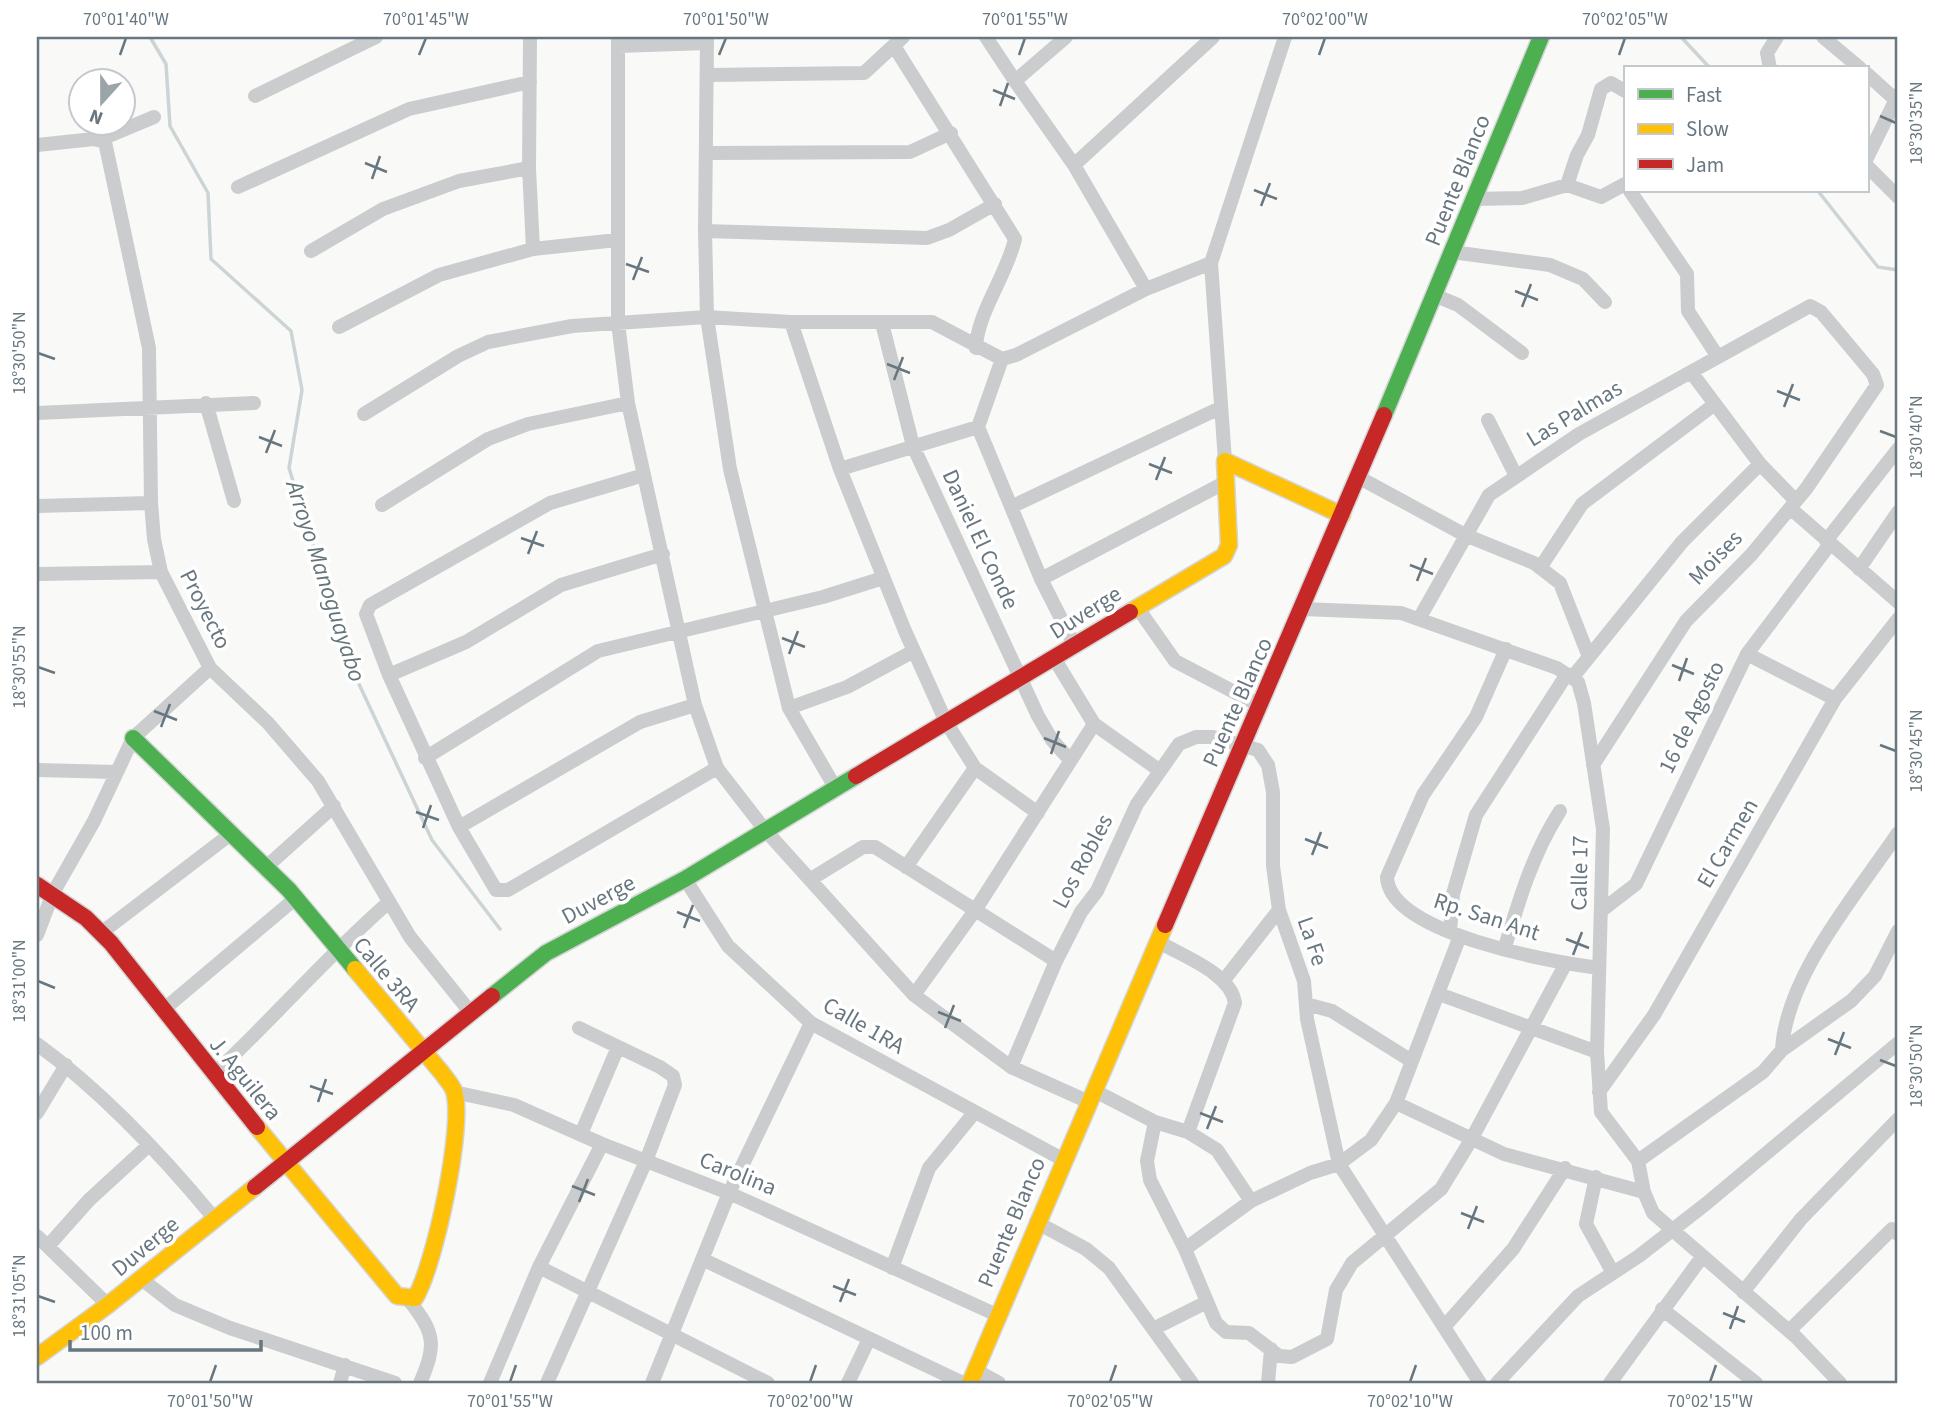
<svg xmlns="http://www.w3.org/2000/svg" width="1935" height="1420" font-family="'Source Sans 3',sans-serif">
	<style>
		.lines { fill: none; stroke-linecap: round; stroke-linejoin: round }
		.stream { stroke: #ccd4d6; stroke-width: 3.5 }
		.fast-casing { stroke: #d4d5d5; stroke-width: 19 }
		.slow-casing { stroke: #d4d5d5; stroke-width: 19 }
		.jam-casing { stroke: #d4d5d5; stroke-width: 19 }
		.street { stroke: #cacccd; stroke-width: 14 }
		.fast { stroke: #4caf50; stroke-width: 16 }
		.slow { stroke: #ffc107; stroke-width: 16 }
		.jam { stroke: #c62828; stroke-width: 16 }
		.ticks { fill: none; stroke: #68777f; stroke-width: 2.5 }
		.labels { text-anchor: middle; stroke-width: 7; stroke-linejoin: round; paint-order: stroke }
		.street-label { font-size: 23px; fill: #68777f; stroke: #fff }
		.water-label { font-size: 24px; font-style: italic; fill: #637578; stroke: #fff }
		.neatline { fill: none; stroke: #68777f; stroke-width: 2.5 }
		.ticks-label { font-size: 18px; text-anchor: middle; fill: #68777f }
	</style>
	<rect width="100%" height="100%" fill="#f9f9f8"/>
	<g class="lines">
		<!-- stream -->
		<path class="stream" d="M150 37 166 64 170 126 208 193 211 259 291 331 302 390 289 468 351 667 432 840 500 929
			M1681 37 1710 68
			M1818 191 1878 267 1898 270"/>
		<!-- fast casing -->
		<g class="fast-casing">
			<path id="fast" d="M1384 415 1541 37
				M133 738 289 890 355 969
				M492 996 546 953 685 879 856 776"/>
		</g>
		<!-- slow casing -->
		<g class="slow-casing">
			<path id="slow" d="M1130 612 1224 556 1229 545 1225 461 1342 515
				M257 1127 397 1296 415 1298C434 1268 465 1125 454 1091 452 1085 446 1079 442 1073L355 969
				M37 1357 108 1305 255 1187
				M970 1383 1165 925"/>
		</g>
		<!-- jam casing -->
		<g class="jam-casing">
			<path id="jam" d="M856 776 1130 612
				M37 885 86 918 111 943 257 1127
				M1165 925 1384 415
				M255 1187 492 996"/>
		</g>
		<!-- street -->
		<path class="street" d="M530 37 529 168 533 249
			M618 37V323L628 403 695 705 717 768 765 830 914 995 1011 1067 1089 1102
			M707 37 705 231 707 317 730 469 789 708 836 789
			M986 37 1015 81
			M1066 37 1015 81 1074 165 1146 289
			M1823 37 1860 68
			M618 46 707 43
			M894 46 1015 239C1007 275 977 313 976 348
			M1770 68 1767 53 1777 37
			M1867 74 1898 102
			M709 75 864 73 903 37
			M255 96 376 37
			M99 140 154 117
			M37 145 94 139 105 142 149 348 151 503 154 539 161 572 210 668 268 723 318 781 410 937 471 1013
			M706 153 910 152 951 133
			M1867 158 1898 95
			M1074 165 1213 37
			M1867 166 1898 197
			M1567 185 1577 155 1588 135 1601 89 1611 83 1625 91
			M238 187 409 109 530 82
			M1630 191 1687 274 1688 311 1718 357
			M1474 199 1522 198 1567 185 1601 197 1625 184
			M705 231 927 238 949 230 995 204
			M311 251 383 209 459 181 529 168
			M1452 252 1550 265 1583 279 1605 302
			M1434 295 1458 305 1522 353
			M791 322 840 469 905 631 946 722 975 768 1038 813
			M882 323 913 446 1038 716 1052 740 1070 760
			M339 327 439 275 533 249 617 240
			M1002 359 978 427 1041 579 1075 646
			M1691 372 1760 464 1796 501
			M206 403 234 501
			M37 413 254 403
			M364 414 458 356 488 342 572 326 707 317 791 322H932L1002 359 1016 355 1146 289 1211 263
			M1488 420 1516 476
			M1225 461 1211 263 1285 37
			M840 469 978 427
			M644 475 550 503 370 605 366 614 389 675 466 642 561 585 663 554
			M1358 477 1465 535 1534 563 1560 583 1589 657
			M382 505 488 439 528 424 628 403
			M37 506 151 503
			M1013 506 1220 408
			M1790 508 1898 602
			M1826 541 1898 449
			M1540 568 1582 504 1715 404
			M1859 569 1898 512
			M37 574 161 572
			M1041 579 1226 482
			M1137 607 1175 661 1259 705
			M1303 609 1401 613 1557 668 1578 682 1584 703 1603 829 1597 1052 1601 1112 1638 1161 1644 1192 1653 1213 1796 1337 1840 1383
			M1419 619 1489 495 1579 434 1810 306 1821 312 1873 374 1877 385 1806 489 1751 555 1686 621 1593 765
			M1506 649 1476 717 1423 795 1387 877C1389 934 1554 962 1599 968
			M1747 654 1835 699
			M1054 658 1094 724 1159 770
			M389 675 459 827 496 890H508L717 768
			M1572 678 1682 542 1760 464
			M789 708 847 687 914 651
			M425 758 598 651 823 597 883 578
			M37 770 117 772
			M459 827 640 722 695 705
			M906 867 975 768
			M265 868 334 806
			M685 879 728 946 811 1023 1062 1159
			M811 879 863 847H875L1056 961
			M1601 911 1636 884 1747 654 1830 544
			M1450 932 1453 894 1476 815 1567 674
			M101 933 232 833
			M37 935 53 893 94 821 133 738 210 668
			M1159 942C1182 956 1231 973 1235 1003L1188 1132
			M1505 947C1519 900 1533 853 1560 811
			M1224 980 1279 910
			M1439 994 1597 1052
			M914 995 976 909 1094 724
			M1306 1004 1332 1011 1410 1060
			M163 1010 296 898
			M37 1044C103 1092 162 1155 214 1218
			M1782 1050C1786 975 1857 894 1898 833
			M1011 1067 1056 961 1081 912 1097 891 1137 804 1179 744 1196 737H1213L1258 750 1268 765 1273 792V866L1279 910 1304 981 1307 1019 1339 1164 1480 1383
			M214 1074C274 1018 327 956 389 902
			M1095 1091 1155 1122 1188 1132 1217 1150 1251 1201
			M454 1092 514 1105 602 1144 729 1193 997 1315
			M1599 1092 1654 1015 1835 699 1898 619
			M1396 1103 1504 1154 1644 1192
			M37 1113 66 1065
			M1155 1122 1147 1161 1150 1180 1185 1249 1216 1323 1226 1332 1249 1333 1279 1356 1292 1357 1327 1339 1336 1290 1352 1263 1441 1189 1471 1140 1566 963
			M581 1134 618 1047
			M1638 1161 1763 1072 1782 1050 1851 1001 1875 976 1898 931
			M1596 1177 1586 1224 1613 1273
			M1036 1222 1086 1249 1109 1268 1192 1383
			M37 1236 108 1305
			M49 1245 89 1200 149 1145
			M1185 1249 1251 1201 1310 1173 1339 1164 1371 1140 1396 1103 1460 936
			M704 1260 963 1383
			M539 1267 768 1383
			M892 1268 929 1168 974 1113
			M140 1278 175 1305 230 1328 395 1383
			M1743 1292 1801 1219 1898 1119
			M408 1299C435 1333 437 1344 420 1383
			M1662 1309 1756 1383
			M1444 1327 1513 1249 1565 1168
			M1155 1328 1207 1302
			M1789 1331 1892 1229 1898 1234
			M975 1370 999 1383
			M340 1383 345 1365
			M490 1383 539 1267 602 1144
			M547 1383 646 1161 675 1085 673 1076 660 1067 579 1028
			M652 1383 729 1193 811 1023
			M848 1383 869 1339
			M1268 1383 1271 1349
			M1497 1383 1578 1296 1639 1256 1707 1203 1898 1043
			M1610 1383 1702 1257"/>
		<!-- fast -->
		<use href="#fast" class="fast"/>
		<!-- slow -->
		<use href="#slow" class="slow"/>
		<!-- jam -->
		<use href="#jam" class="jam"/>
	</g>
	<!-- ticks -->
	<path class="ticks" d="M120 55 126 38M419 55 426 38M719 55 726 38M1019 55 1025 38M1319 55 1325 38M1619 55 1625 38M993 90 1015 99M1000 106 1008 83M1880 116 1896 123M365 163 387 172M372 179 380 156M1254 190 1277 199M1261 206 1270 183M626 264 649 272M633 280 642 257M1515 291 1538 300M1522 307 1531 284M38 353 55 359M887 364 910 373M894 380 903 357M1777 391 1800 400M1784 407 1793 384M1880 431 1896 437M259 437 282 446M266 453 275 430M1149 464 1172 473M1156 480 1165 457M521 538 544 546M528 554 537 531M1410 565 1433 574M1417 581 1426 558M782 638 805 647M789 654 798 631M1672 665 1694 674M38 667 55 673M1679 681 1687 658M154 711 177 720M161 727 170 704M1044 738 1066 747M1880 745 1896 751M1051 754 1059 731M416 812 439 820M423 828 431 805M1305 839 1328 848M1312 855 1321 832M677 912 700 921M684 928 693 905M1566 939 1589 948M1573 955 1582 932M38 981 55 988M938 1012 961 1021M945 1028 954 1005M1828 1039 1851 1048M1835 1055 1844 1032M1880 1060 1896 1066M310 1086 333 1094M318 1102 326 1079M1200 1113 1223 1122M1207 1129 1216 1106M572 1186 595 1195M579 1202 588 1179M1461 1213 1484 1222M1468 1229 1477 1206M833 1286 856 1295M38 1296 55 1302M840 1302 849 1279M1723 1313 1745 1322M1730 1329 1738 1306M210 1382 216 1365M510 1382 516 1365M810 1382 816 1365M1110 1382 1116 1365M1410 1382 1416 1365M1710 1382 1716 1365"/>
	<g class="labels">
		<!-- street labels -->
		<g class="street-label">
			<text transform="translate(1457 180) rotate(-68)" y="8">Puente Blanco</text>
			<text transform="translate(1574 413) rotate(-31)" y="8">Las Palmas</text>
			<text transform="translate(981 539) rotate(65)" y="8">Daniel El Conde</text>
			<text transform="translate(1715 557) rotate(-46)" y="8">Moises</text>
			<text transform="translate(206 609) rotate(63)" y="8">Proyecto</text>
			<text transform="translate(1085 612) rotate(-32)" y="8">Duverge</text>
			<text transform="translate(1237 702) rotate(-66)" y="8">Puente Blanco</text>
			<text transform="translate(1691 717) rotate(-64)" y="8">16 de Agosto</text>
			<text transform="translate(1727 843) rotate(-60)" y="8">El Carmen</text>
			<text transform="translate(1082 861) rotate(-62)" y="8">Los Robles</text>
			<text transform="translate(1579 873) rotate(-89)" y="8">Calle 17</text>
			<text transform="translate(598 899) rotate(-28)" y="8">Duverge</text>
			<text transform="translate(1487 916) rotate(18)" y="8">Rp. San Ant</text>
			<text transform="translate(1313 941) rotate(71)" y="8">La Fe</text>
			<text transform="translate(387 974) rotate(50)" y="8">Calle 3RA</text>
			<text transform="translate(864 1025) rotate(30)" y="8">Calle 1RA</text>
			<text transform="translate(246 1078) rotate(51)" y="8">J. Aguilera</text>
			<text transform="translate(738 1173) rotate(22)" y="8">Carolina</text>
			<text transform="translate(1011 1222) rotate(-67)" y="8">Puente Blanco</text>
			<text transform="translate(145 1246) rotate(-40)" y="8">Duverge</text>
		</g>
		<!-- water labels -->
		<g class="water-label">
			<text transform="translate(326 581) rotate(72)" y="8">Arroyo Manoguayabo</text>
		</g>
	</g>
	<!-- border -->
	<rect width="1935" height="1420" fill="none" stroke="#ffffff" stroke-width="77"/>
	<!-- legend -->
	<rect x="1624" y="66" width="245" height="126" fill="#ffffff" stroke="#c3c9cc" stroke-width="2"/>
	<rect x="1638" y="89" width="35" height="10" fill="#4caf50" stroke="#c3c9cc" stroke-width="2"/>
	<text x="1686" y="102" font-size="21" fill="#68777f">Fast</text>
	<rect x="1638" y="124" width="35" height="10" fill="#ffc107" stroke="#c3c9cc" stroke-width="2"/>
	<text x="1686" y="136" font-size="21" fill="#68777f">Slow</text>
	<rect x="1638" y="159" width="35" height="10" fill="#c62828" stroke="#c3c9cc" stroke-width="2"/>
	<text x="1686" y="172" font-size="21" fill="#68777f">Jam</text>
	<!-- north arrow -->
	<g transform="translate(102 102) rotate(201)"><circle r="33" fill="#ffffff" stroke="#c3c9cc" stroke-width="2"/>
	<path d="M0-5L12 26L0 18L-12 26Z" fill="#9ba4a9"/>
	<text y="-10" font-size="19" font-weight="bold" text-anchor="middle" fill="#68777f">N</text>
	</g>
	<!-- scale -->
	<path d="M70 1340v10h191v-10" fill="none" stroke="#68777f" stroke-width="3.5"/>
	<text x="80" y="1340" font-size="21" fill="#68777f" stroke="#ffffff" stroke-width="5" paint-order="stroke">100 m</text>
	<rect x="38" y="38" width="1858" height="1344" class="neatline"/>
	<g class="ticks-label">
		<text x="126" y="25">70°01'40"W</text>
		<text x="426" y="25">70°01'45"W</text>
		<text x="726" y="25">70°01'50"W</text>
		<text x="1025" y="25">70°01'55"W</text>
		<text x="1325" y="25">70°02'00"W</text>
		<text x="1625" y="25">70°02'05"W</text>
		<text transform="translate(1916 123) rotate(-90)" y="6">18°30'35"N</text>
		<text transform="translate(19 353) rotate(-90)" y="6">18°30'50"N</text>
		<text transform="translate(1916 437) rotate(-90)" y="6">18°30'40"N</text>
		<text transform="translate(19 667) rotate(-90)" y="6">18°30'55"N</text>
		<text transform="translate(1916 751) rotate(-90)" y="6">18°30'45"N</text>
		<text transform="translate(19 981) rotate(-90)" y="6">18°31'00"N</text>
		<text transform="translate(1916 1066) rotate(-90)" y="6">18°30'50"N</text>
		<text transform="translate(19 1296) rotate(-90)" y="6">18°31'05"N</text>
		<text x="210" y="1407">70°01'50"W</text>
		<text x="510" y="1407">70°01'55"W</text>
		<text x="810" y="1407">70°02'00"W</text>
		<text x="1110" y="1407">70°02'05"W</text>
		<text x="1410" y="1407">70°02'10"W</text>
		<text x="1710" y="1407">70°02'15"W</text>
	</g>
</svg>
